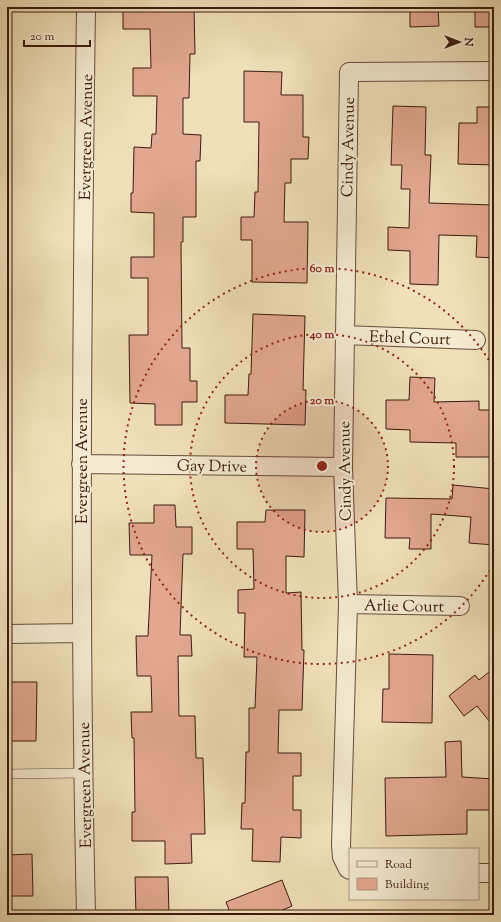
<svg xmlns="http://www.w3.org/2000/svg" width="501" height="922" font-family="'Sorts Mill Goudy',serif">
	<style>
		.building { fill: #e3a891; stroke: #3c1b0f }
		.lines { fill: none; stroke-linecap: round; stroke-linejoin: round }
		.service-casing { stroke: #694c3a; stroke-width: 10 }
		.minor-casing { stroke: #694c3a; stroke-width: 20 }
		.service { stroke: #f5ebd2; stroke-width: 9 }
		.minor { stroke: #f5ebd2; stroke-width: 18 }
		.ring { fill: none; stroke: #8f2418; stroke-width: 2; stroke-dasharray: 2 4 }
		.labels { text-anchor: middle; stroke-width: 4; stroke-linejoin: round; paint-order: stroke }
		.street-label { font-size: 16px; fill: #3c1b0f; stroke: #f5ebd2 }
		.centre { fill: #8f2418; stroke: #f5ebd2; stroke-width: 2 }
		.ring-label { font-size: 12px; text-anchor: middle; font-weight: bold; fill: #8f2418; stroke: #f5ebd2; stroke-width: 4; stroke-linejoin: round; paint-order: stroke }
	</style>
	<rect width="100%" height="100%" fill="#f0e0b9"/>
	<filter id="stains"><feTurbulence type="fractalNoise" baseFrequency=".005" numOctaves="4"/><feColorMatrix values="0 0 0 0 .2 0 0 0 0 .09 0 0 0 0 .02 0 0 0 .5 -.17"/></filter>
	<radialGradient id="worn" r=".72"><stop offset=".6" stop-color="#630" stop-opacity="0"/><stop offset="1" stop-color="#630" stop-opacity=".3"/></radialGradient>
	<!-- building -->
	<path class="building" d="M194 7 195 54H190L189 98H183V134L201 135 200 161H196V217H183V242H181L182 348H190V381H197V402H182V425H155V404L130 403 129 335H148V278H131V257H154V213L131 212V193H133L134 147 151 148 152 134H156L157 96H133V68H151L150 29H123V8Z
		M410 7H438L439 26 410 27Z
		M475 7H494V27H475Z
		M244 71 282 72 281 95H303V137H309L308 159H291V183H285L284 222H308L307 283 252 282V240H241V217H254L255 192H258L259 122H244Z
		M393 106 426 107 425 155H431L429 203 494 205V258L476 257 477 236 439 235 438 285 410 284V251L388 250V227L409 228 410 189H401L402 165H391Z
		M477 107H494V165L458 164 459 123H477Z
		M253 314 305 316 303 390H306L305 425 225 423V395H248L249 374H251Z
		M410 377 435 378 434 402 479 401V410H494V457H456V443L410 442V430L386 429V400H409Z
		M453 485 494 489V545L469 543 471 517 431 514V549H409L410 538H385L386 498 452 499Z
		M154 505H175L176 527H192V554H183L180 635H191L192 656H178L179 716H195L196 758H203L205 834H191L192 863 165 864V841H132V812H135L134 738H132L131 712H152L151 676H137L136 636H148L152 555H130L129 523H154Z
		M266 510H305L304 557 286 556V593L301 592 302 650H304L302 710H279L278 753H301V776H293V810H301V838L281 837 280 862 252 861 253 829H241L242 803H245L246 752H249V708H255L257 657H244L245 613H238V590L254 589 253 549H237V522H265Z
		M389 654 433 655 432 723 382 722 383 689H389Z
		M494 668V727L477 706 464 716 449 696 475 675 479 680Z
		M7 682H37L36 741H7Z
		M461 741 462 777 494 779V810H467V834L386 836 385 778 446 777 445 742Z
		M32 854 33 896H7V855Z
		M135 877H168L169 915H136Z
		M282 880 292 906 271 915H231L226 902Z"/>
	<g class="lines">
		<!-- service casing -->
		<g class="service-casing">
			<path id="service" d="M7 774 83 773"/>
		</g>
		<!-- minor casing -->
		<g class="minor-casing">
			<path id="minor" d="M86 7C82 310 79 612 86 915
				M344 335 476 340
				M81 464 343 467
				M348 604 460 606
				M7 634 81 633
				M350 870 348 869 342 857 341 845 348 604 343 467 349 72 494 71
				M478 873H494"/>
		</g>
		<!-- service -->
		<use href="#service" class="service"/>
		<!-- minor -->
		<use href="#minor" class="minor"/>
	</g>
	<!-- distance rings -->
	<circle cx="322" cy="466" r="66" fill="#8f2418" fill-opacity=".12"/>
	<g class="ring">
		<circle cx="322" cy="466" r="66"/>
		<circle cx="322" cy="466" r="132"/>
		<path d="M493 565A198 198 0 1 1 493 367"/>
	</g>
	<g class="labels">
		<!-- street labels -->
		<g class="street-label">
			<text transform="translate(85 137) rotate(-89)" y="6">Evergreen Avenue</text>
			<text transform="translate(347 147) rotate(-89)" y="6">Cindy Avenue</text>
			<text transform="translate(410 337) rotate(2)" y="6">Ethel Court</text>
			<text transform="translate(81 461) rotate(-90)" y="6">Evergreen Avenue</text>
			<text transform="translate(212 465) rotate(1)" y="6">Gay Drive</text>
			<text transform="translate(344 471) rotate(-91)" y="6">Cindy Avenue</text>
			<text transform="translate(404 605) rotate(1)" y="6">Arlie Court</text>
			<text transform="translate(84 785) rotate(-91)" y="6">Evergreen Avenue</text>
		</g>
	</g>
	<circle cx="322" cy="466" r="6" class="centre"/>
	<g class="ring-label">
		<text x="322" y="272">60 m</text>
		<text x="322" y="338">40 m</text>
		<text x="322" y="404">20 m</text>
	</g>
	<!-- margin -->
	<rect width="501" height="922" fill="none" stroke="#f0e0b9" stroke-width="24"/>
	<rect x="8" y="8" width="485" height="906" fill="none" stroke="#3c1b0f" stroke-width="2"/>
	<rect x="12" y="12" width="477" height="898" fill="none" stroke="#3c1b0f"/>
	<!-- legend -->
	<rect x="349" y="848" width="130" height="52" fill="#f5ebd2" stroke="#ab9884"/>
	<rect x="357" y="861" width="20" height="6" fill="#f5ebd2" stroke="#ab9884"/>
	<text x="385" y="868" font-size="12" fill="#3c1b0f">Road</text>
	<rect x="357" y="878" width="20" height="12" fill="#e3a891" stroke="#ab9884"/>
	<text x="385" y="888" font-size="12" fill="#3c1b0f">Building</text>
	<!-- north arrow -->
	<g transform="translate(459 42) rotate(90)" stroke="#f5ebd2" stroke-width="3" paint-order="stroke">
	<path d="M0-3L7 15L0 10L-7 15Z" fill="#3c1b0f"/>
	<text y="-6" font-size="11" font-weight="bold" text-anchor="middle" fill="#3c1b0f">N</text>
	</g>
	<!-- scale -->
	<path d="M24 40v6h66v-6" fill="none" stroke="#3c1b0f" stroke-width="2"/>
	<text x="30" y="40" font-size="12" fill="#3c1b0f" stroke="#f5ebd2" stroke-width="3" paint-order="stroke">20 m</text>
	<rect width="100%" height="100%" filter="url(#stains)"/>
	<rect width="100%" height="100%" fill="url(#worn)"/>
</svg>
